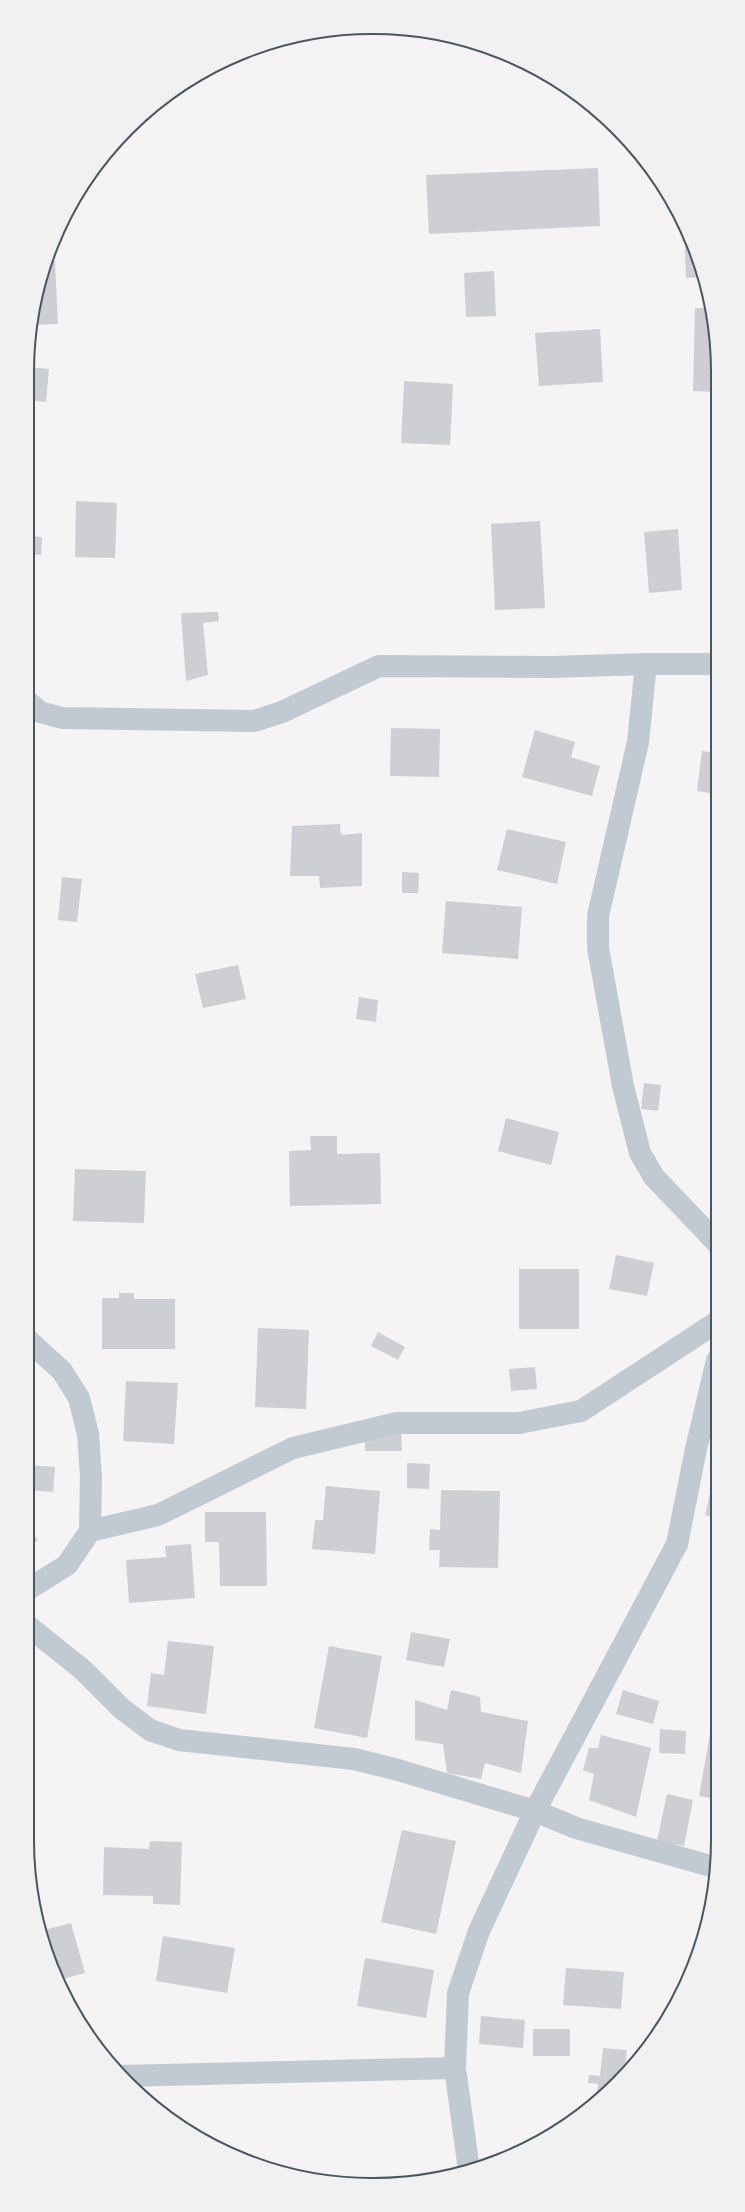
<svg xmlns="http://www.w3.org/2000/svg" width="745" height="2212" font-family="'IBM Plex Sans',sans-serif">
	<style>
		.building { fill: #cdcfd5 }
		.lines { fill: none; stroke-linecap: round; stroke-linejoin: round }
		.street { stroke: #c1cad2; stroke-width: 22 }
		.rim { fill: none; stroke: #4a5661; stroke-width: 2 }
	</style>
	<rect width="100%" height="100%" fill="#f5f3f3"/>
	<!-- building -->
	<path class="building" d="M210 69 209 76 198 74 200 73Z
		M598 168 600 226 429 234 426 175Z
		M65 216V230H59L63 220Z
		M684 227 692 240 702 277 686 278Z
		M47 261H55L58 324 33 325 39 283Z
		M494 271 496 316 466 317 464 273Z
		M695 308H710L715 328V392L693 391Z
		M600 329 603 382 539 386 535 333Z
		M28 367 49 369 46 402 27 400Z
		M404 381 453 384 450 445 401 443Z
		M76 501 117 503 115 558 75 557Z
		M540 521 545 608 495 610 491 524Z
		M678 529 682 590 649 593 644 532Z
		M27 536 42 537 41 555 27 554Z
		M218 612 219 621 203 623 208 675 186 681 181 613Z
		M391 728 440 729 439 777 390 776Z
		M535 730 575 742 571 757 600 766 592 796 522 777Z
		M702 751 716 753V794L697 791Z
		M340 824 341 835 362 833V886L320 888 319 876H290L292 826Z
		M507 829 566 842 557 884 497 870Z
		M402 872 419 873 418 893H402Z
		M62 877 82 879 77 922 58 920Z
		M446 901 522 907 518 959 442 953Z
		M238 965 246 999 203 1008 195 974Z
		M359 997 378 1000 376 1022 356 1019Z
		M644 1083 661 1085 658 1111 641 1109Z
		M506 1118 559 1132 551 1165 498 1151Z
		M310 1136H337V1154L380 1153 381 1204 290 1206 289 1151 311 1150Z
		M75 1169 146 1171 144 1223 73 1221Z
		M616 1255 654 1263 647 1296 609 1289Z
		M519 1269H579V1329H519Z
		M119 1293H134V1299H175V1349H102V1298H119Z
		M258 1328 309 1330 306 1409 255 1407Z
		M378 1332 405 1347 398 1360 371 1346Z
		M535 1367 537 1389 511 1391 509 1369Z
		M126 1381 178 1383 174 1444 123 1441Z
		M401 1428 402 1451H365V1438Z
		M407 1463 430 1464 429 1489 407 1488Z
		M717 1463V1518L705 1515Z
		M27 1465 55 1467 53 1492 27 1490Z
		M326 1486 380 1491 375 1554 312 1549 315 1520H323Z
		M441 1490 500 1491 498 1568 439 1567 440 1550H429L430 1529 440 1530Z
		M205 1512H266L267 1586H220L219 1542H205Z
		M27 1526 38 1540 27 1548Z
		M191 1544 195 1598 129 1603 126 1560 166 1557 165 1546Z
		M411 1632 450 1639 444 1667 406 1660Z
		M168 1641 214 1646 206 1714 147 1706 151 1673 164 1675Z
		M329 1646 382 1656 367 1738 314 1728Z
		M451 1690 480 1697 481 1712 528 1721 521 1773 485 1763 481 1779 447 1773 443 1744 415 1740V1700L447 1710Z
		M623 1690 659 1701 653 1724 616 1714Z
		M711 1728 718 1729V1799L699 1796Z
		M660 1729 686 1731 685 1754 659 1753Z
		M601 1735 651 1748 636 1817 589 1800 594 1774 583 1770 589 1748H598Z
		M667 1794 693 1800 684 1846 657 1841Z
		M402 1830 456 1841 436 1934 381 1922Z
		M150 1841 182 1842 180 1905 153 1904V1896L103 1895 104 1847 149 1849Z
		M71 1923 85 1973 59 1980 53 1972 41 1931Z
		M163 1936 235 1948 227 1993 156 1981Z
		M365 1958 434 1970 426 2018 357 2006Z
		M566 1968 624 1972 621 2009 563 2005Z
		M481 2016 525 2020 523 2048 479 2044Z
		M533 2029H570V2056H533Z
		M603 2048 627 2050 624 2075 604 2094 597 2093 598 2084 588 2083 589 2075 600 2076Z"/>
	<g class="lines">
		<!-- street -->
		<path class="street" d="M646 664 638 742 598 916V948L623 1086 640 1153 654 1177 717 1243
			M27 701 40 712 62 718 254 721 282 712 379 666 552 667 646 664H716
			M27 1339 62 1371 79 1398 88 1434 91 1477 90 1531 67 1565 27 1590
			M90 1531 158 1515 293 1448 397 1423H519L581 1411 717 1322
			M27 1625 83 1670 122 1709 150 1730 179 1740 354 1759 398 1770 535 1811 576 1828 714 1867
			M122 2076 455 2068
			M469 2170 455 2068 458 1993 479 1931 535 1811 677 1544 696 1449 717 1360"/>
	</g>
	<!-- crop -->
	<path d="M0 0H745V2212H0ZM372 34H373A338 338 0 0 1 711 372V1840A338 338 0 0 1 373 2178H372A338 338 0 0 1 34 1840V372A338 338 0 0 1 372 34Z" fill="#f1f1f2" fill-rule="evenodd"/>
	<path class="rim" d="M372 34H373A338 338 0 0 1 711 372V1840A338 338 0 0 1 373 2178H372A338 338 0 0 1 34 1840V372A338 338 0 0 1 372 34Z"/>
</svg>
